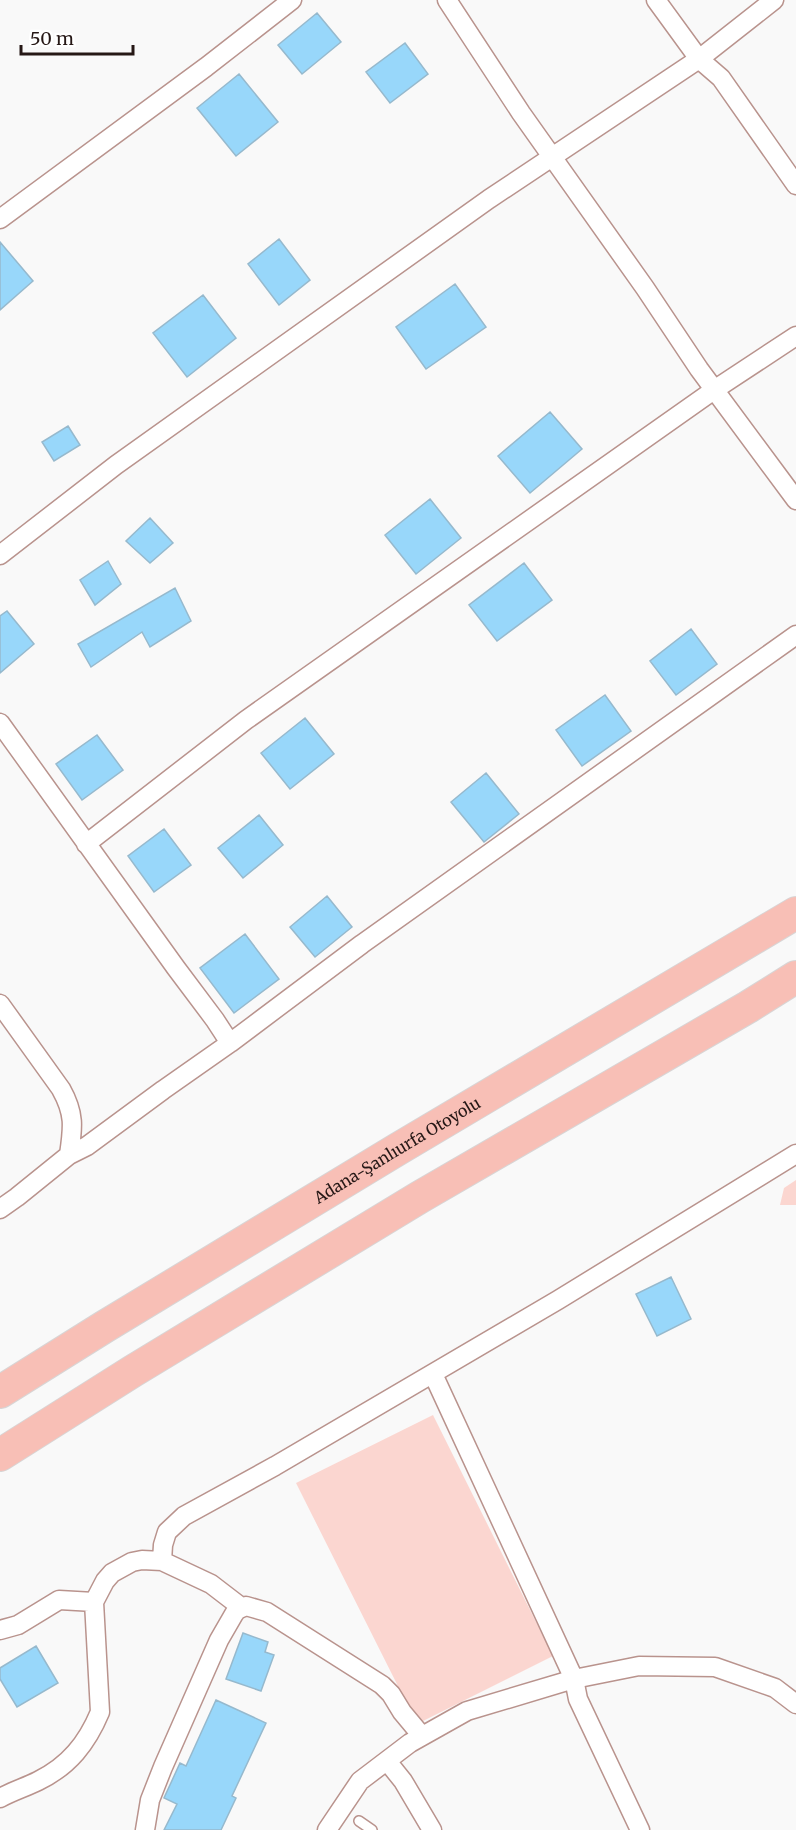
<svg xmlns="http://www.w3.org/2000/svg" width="796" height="1830" font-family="Merriweather,serif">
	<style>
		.green { fill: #fbd6d0 }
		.building { fill: #98d7fa; stroke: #96b9cd; stroke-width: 1.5 }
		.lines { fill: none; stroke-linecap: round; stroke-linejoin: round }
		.service-casing { stroke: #b9938d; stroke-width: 12 }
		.minor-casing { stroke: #b9938d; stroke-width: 21 }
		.motorway-casing { stroke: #d8d5d5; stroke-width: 34 }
		.service { stroke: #fff; stroke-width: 9 }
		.minor { stroke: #fff; stroke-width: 18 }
		.motorway { stroke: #f8bfb6; stroke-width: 32 }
		.labels { text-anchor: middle; stroke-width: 4.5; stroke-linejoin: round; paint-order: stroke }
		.street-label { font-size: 16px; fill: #261816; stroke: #fff }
	</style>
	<rect width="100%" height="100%" fill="#f9f9f9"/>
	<!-- green -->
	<path class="green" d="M796 1180V1205H780L784 1188Z
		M433 1415 553 1656 417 1724 296 1483Z"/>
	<!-- building -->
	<path class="building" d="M317 13 341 42 302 74 278 45Z
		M405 43 428 74 390 103 366 72Z
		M239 74 278 122 236 156 197 108Z
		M279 239 310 280 279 305 248 264Z
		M0 242 33 281 0 310Z
		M455 284 486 327 426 369 396 327Z
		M203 295 236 338 187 377 153 333Z
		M550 412 582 449 530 493 498 456Z
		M68 426 80 445 54 461 42 442Z
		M430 499 461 538 416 574 385 535Z
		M150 518 173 543 150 563 126 541Z
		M108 561 121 584 95 605 80 580Z
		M524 563 552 600 497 641 469 605Z
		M175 588 191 621 150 647 142 632 91 667 78 644Z
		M7 611 34 644 0 673V616Z
		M691 629 717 664 676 695 650 661Z
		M605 695 631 731 582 766 556 730Z
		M305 718 334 754 290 789 261 753Z
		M97 735 123 770 82 800 56 764Z
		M486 773 519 814 484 842 451 802Z
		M259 815 283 845 243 878 218 848Z
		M164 829 191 865 154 892 128 856Z
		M327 896 352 927 315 957 290 927Z
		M245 934 279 979 234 1013 200 968Z
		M671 1277 691 1319 657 1336 636 1294Z
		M243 1633 268 1642 265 1652 274 1655 261 1691 226 1679Z
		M36 1646 58 1683 17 1707 0 1679V1668Z
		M216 1700 266 1723 232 1796 236 1798 221 1830H164L177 1804 164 1798 180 1763 186 1766Z"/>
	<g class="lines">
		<!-- service casing -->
		<g class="service-casing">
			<path id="service" d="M359 1821 372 1830"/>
		</g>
		<!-- minor casing -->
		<g class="minor-casing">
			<path id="minor" d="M447 0 521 113 645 288 699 369 796 500
				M656 0 699 59 721 78 796 185
				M0 219 206 67 292 0
				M0 555 116 465 489 199 699 59 774 0
				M0 723 176 968 215 1020 230 1043
				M86 844 246 720 714 390 796 336
				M0 1004 61 1089C75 1114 73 1127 69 1155L17 1197 0 1209
				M69 1155 87 1146 163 1090 230 1043 362 944 796 635
				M433 1374 574 1679 578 1699 640 1830
				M162 1561 163 1545 167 1532 184 1516 275 1466 558 1300 796 1154
				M0 1630 18 1625 59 1600 94 1602
				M387 1761 403 1781 432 1830
				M0 1798C13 1791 26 1787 38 1781 69 1766 87 1743 100 1712L94 1602 105 1581 112 1573 132 1562 142 1560 162 1561 211 1584 241 1607
				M145 1830 150 1800 163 1767 219 1640 234 1614 237 1610 246 1606 267 1612 382 1685 391 1694 402 1712 422 1736
				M327 1830 360 1781 410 1743 467 1711 574 1679 639 1666 715 1667 775 1688 796 1704"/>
		</g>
		<!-- motorway casing -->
		<g class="motorway-casing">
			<g id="motorway">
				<path id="s1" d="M0 1392 104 1327 398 1149 796 913"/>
				<path d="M0 1455 133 1371 420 1197 748 1007 796 977"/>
			</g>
		</g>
		<!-- service -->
		<use href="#service" class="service"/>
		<!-- minor -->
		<use href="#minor" class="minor"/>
		<!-- motorway -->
		<use href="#motorway" class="motorway"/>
	</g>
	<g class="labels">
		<!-- street labels -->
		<g class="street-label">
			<text dy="6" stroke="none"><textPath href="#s1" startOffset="465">Adana-Şanlıurfa Otoyolu</textPath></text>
		</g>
	</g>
	<!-- scale -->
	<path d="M21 45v9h112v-9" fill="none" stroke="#261816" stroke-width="3"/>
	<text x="30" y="45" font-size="18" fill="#261816" stroke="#ffffff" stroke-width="4.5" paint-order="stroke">50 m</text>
</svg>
